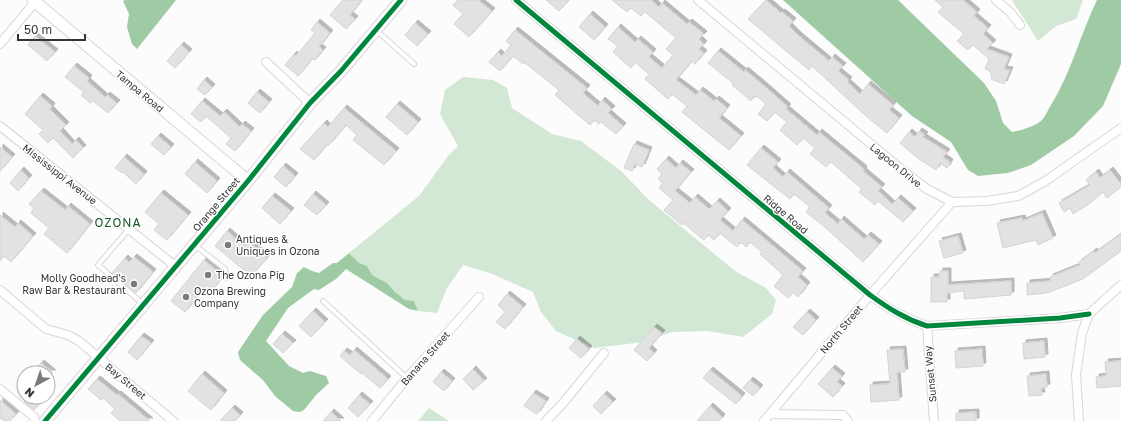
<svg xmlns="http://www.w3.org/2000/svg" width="1121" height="421" font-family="'Golos Text',sans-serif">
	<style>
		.green { fill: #d2e7d4 }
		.water { fill: #9ecaa4 }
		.building { fill: #e2e2e2; stroke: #d3d3d3; filter: url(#shadow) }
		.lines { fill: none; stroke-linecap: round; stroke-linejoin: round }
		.lane-casing { stroke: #d6d7d6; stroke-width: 6 }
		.street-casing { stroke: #d6d7d6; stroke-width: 10 }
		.secondary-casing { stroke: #d6d7d6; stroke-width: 13 }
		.lane { stroke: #fefffe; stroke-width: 4 }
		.street { stroke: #fefffe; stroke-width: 8 }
		.secondary { stroke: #fefffe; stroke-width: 11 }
		.cycleway-casing { stroke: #fff; stroke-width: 8 }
		.cycleway { stroke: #00873e; stroke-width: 5 }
		.poi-dot { fill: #7a7b7a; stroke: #fff; stroke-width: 1.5 }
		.labels { text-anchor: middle; stroke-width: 3; stroke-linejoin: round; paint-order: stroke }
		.street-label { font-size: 10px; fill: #343534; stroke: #fff }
		.poi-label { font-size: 10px; fill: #343534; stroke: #fff; text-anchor: start }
		.quarter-label { font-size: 12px; letter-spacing: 1px; fill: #1c5a2a; stroke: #fff }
	</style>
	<defs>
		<filter id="shadow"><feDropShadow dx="3" dy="-3" stdDeviation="0" flood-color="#0004"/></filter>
	</defs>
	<rect width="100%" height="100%" fill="#fbfcfb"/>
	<!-- green -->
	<path class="green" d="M1012 0H1083L1076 19 1056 26 1038 41Z
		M463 77 493 80 507 88 512 108 552 134 581 141 621 171 649 200 735 271 766 288 776 300 772 314 743 337 707 331 672 332 643 342 594 348 556 331 541 312 533 292 490 273 463 265 447 288 437 313 418 311 414 301 405 300 395 292 387 283 372 275 367 266 359 263 349 253 419 196 448 156 458 146 440 114 445 90Z
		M429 408 449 421H418Z"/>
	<!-- water -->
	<path class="water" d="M125 0H176L137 49 132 44 127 27 129 14 123 1Z
		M783 0H898L984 83 996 101 1003 123 1012 132C1020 131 1035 126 1041 121 1045 117 1048 110 1051 105 1071 73 1080 35 1097 0H1121V64L1103 106 1074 136 1031 165 1008 173 978 176 968 170 951 142 912 116Z
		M349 253 359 263 367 266 372 275 387 283 395 292 405 300 414 301 418 311 409 309 346 269 336 279 319 290 314 289 288 308 266 341 289 366 303 373 310 371 326 376 329 383 316 395 304 410 300 412 293 411 275 396 263 380 240 360 238 352 263 315 292 287 297 273 304 267 312 271 319 273 333 263H337Z"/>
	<!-- building -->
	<path class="building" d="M343 0H362L350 15 355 19 346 29 330 15Z
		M458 0H478L492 11 469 37 454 24 463 14 453 5Z
		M546 0H569L559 11Z
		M612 0H651L659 7 662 3 687 24 689 22 704 34 699 39 704 44 699 49 704 53 695 64 692 61 676 80 696 95 700 90 714 101 716 99 727 108 719 118 741 136 729 150 682 112 687 106 672 94 668 99 645 79 649 74 636 63 631 68 613 52 618 46 608 39 618 27 635 42 638 39 653 52 649 57 662 68 673 55 666 49 676 38 645 12 641 16 631 8 627 12Z
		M766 0 781 13 782 12 793 21 789 26 799 36 829 61 832 57 843 66 838 71 849 80 847 82 860 94 868 84 893 105 889 110 899 118 887 133 866 116 812 66 809 70 748 19Z
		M935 0H963L977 12 974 16 988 28 983 34 993 43 987 49 1009 57 1004 69 1010 70 1004 84 991 79 992 77 989 70 985 69 989 59 973 45 968 50 957 41 964 34 938 12 943 7Z
		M590 14 605 27 594 40 579 27Z
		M317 22 330 33 319 47 323 50 315 60 312 59 298 76 285 65 294 54 296 56 315 33 311 30Z
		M415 23 428 34 417 46 405 35Z
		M515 30 587 88 583 93 598 106 602 100 612 109 608 113 623 126 616 134 601 122 599 124 594 120 590 125 555 95 559 90 524 62 523 64 513 56 500 71 489 62 498 52 502 56 511 45 506 41Z
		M35 36 55 52 47 61 28 45Z
		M181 45 189 52 175 68 167 61Z
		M718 51 744 72 745 70 763 85 788 107 786 109 817 135 819 132 864 169 863 171 882 187 878 191 892 204 898 198 913 211 903 222 878 201 875 205 859 192 862 189 831 162 826 167 810 154 815 148 803 138 797 145 780 130 787 122 775 112 767 121 758 114 766 104 755 95 751 101 732 85 734 84 708 63Z
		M74 66 89 78 87 81 105 97 107 95 117 103 108 113 93 101 90 103 81 95 84 92 65 77Z
		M204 80 212 87 205 95 197 89Z
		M257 92 269 102 260 113 248 103Z
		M40 96 52 106 50 109 66 125 60 131 72 144 76 140 83 148 73 158 53 138 48 143 39 134 43 130 25 114Z
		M202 101 220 116 224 112 240 127 242 124 251 131 235 151 226 144 231 138 206 116 201 122 191 114Z
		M397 104 418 122 407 135 386 117Z
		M344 108 396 151 384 165 353 140 357 135 346 125 328 146 327 145 314 160 300 149 324 123 328 127Z
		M919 131 925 135 923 137 947 152 943 157 950 162 947 168 940 163 936 170 919 159 900 143 909 132 915 137Z
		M158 136 171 147 164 155 151 144Z
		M634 144 649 150 642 167 635 164 632 171 624 168Z
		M0 147 12 157 0 171Z
		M761 148 778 162 773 168 783 177 787 172 829 208 825 213 838 224 841 219 864 239 868 235 879 244 863 262 826 228 806 212 810 207 794 194 790 199 747 165Z
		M124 157 144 174 136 184 123 172 122 173 115 168Z
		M666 159 676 168 680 163 691 172 675 191 690 203 695 197 709 209 717 201 728 211 720 220 733 231 742 220 803 271 798 277 807 285 798 297 793 292 788 298 774 286 783 275 760 254 762 252 750 242 746 247 741 242 737 247 720 233 714 240 708 235 704 240 683 223 682 225 664 210 673 200 659 188 663 183 658 179 662 174 657 169Z
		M195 162 217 181 207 193 185 174Z
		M283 166 295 176 286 187 274 177Z
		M21 170 29 178 18 191 10 183Z
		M1110 170 1121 184V187L1107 198 1103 192 1089 204 1073 214 1070 208 1064 212 1059 203 1090 185 1086 180 1096 172 1100 178Z
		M41 191 65 210 68 206 90 224 67 253 44 234 49 228 31 213 34 208 29 204Z
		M161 193 188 215 167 240 154 230 159 224 145 212Z
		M313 194 326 205 317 215 304 205Z
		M272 196 291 211 280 224 262 208Z
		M1042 213 1053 238 1038 245 1036 240 1003 248 997 223 1022 218 1023 221Z
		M0 215 15 227 18 223 33 236 11 262 4 256 0 261Z
		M227 231 244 246 249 242 267 258 251 276 215 246Z
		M1121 234V251L1083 279 1047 293 1027 295V283L1051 281 1050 277 1080 265 1078 263 1094 251 1095 253Z
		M958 236 963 253 944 258 939 241Z
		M134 257 153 272 136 293 112 273 125 258 129 262Z
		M204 260 222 275V278L212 290 206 285 185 312 171 301Z
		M940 271H948V285L1011 281V295L964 299V291L947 293V302H931V277H939Z
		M507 294 523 307 505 329 496 322 505 312 498 305Z
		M313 311 325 322 311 337 299 326Z
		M807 312 816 320 803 335 793 327Z
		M654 327 662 333 649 348 654 353 647 361 634 350Z
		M282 334 293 343 283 353 273 344Z
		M141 336 151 343 137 360 128 352Z
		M577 339 589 349 581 358 569 348Z
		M1044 341 1045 357 1024 359 1023 343Z
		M903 349 905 372H897L899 400 871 402 870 385 890 384 887 350Z
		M982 349 983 366 956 368 955 351Z
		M354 350 388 379 380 388 362 373 361 374 340 356 344 351 350 355Z
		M1121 361V386L1097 388 1096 377 1106 376 1105 362Z
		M41 363 53 373H33Z
		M832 368 842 376 837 382 842 386 833 397 818 384Z
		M473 369 484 381 473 390 463 379Z
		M710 370 742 396 736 404 703 378Z
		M441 372 452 381 444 391 433 382Z
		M202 374 224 393 211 410 188 391Z
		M1046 374 1047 387 1041 388 1042 395 1029 396 1027 376Z
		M97 379 117 395 118 394 150 421H120L111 413 115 409 103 398 101 400 88 389Z
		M750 380 760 388 753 396 743 388Z
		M533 393 546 401 537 414 524 406Z
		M604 394 613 402 601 414 593 406Z
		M359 395 370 404 358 417 348 408Z
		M29 397H45L34 410 24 402Z
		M0 400 16 414 10 421H4L0 418Z
		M710 406 722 417 719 421H697Z
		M232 408 240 415 235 421H220Z
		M331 412 341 421H323Z
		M976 412V421H956V413Z"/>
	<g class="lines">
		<!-- lane casing -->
		<g class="lane-casing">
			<path id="lane" d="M377 31 414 64
				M129 229 98 265 143 304
				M196 246 225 269 226 278
				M323 301 407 378"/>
		</g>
		<!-- street casing -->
		<g class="street-casing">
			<path id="street" d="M516 0 870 295C888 308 905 319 927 326L1060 318 1089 314
				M698 0 901 169 927 189 952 202 987 201 1018 196 1044 182 1121 128
				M996 0 1010 12 1020 25
				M0 44 35 2
				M266 62 310 103
				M0 126 175 266
				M0 290 46 329 68 335 79 341 173 421
				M927 326 934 421
				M0 389 34 417 35 421
				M770 414 843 415 848 421
				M372 421 407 378 479 297
				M546 421 564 402 604 353
				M764 421 870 295 952 202
				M1079 421 1076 375 1082 333 1089 314 1121 285"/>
		</g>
		<!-- secondary casing -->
		<g class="secondary-casing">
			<path id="secondary" d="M33 0 248 181
				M45 421 248 181 310 103 341 71 401 0"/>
		</g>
		<!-- lane -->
		<use href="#lane" class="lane"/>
		<!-- street -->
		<use href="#street" class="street"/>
		<!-- secondary -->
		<use href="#secondary" class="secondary"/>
		<!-- cycleway casing -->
		<g class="cycleway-casing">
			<path id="cycleway" d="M516 0 870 295C888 308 905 319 927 326L1060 318 1089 314
				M45 421 248 181 310 103 341 71 401 0"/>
		</g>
		<!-- cycleway -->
		<use href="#cycleway" class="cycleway"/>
	</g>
	<!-- markers -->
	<g class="poi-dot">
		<circle cx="228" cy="245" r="4"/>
		<circle cx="208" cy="275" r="4"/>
		<circle cx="134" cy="284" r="4"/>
		<circle cx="186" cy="297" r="4"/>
	</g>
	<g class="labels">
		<!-- street labels -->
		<g class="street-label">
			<text transform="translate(140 91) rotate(40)" y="4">Tampa Road</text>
			<text transform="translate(896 165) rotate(39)" y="4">Lagoon Drive</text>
			<text transform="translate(60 174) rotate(38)" y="4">Mississippi Avenue</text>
			<text transform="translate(216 204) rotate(-50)" y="4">Orange Street</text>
			<text transform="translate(786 214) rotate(40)" y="4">Ridge Road</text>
			<text transform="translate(841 329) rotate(-50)" y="4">North Street</text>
			<text transform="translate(425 358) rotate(-49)" y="4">Banana Street</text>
			<text transform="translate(930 374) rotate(-95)" y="4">Sunset Way</text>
			<text transform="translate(126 381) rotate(40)" y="4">Bay Street</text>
		</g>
		<!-- poi labels -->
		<g class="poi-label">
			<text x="236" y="243">Antiques &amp;<tspan x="236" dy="12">Uniques in Ozona</tspan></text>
			<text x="216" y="279">The Ozona Pig</text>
			<text x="126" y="282" text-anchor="end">Molly Goodhead's<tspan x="126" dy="12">Raw Bar &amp; Restaurant</tspan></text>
			<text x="194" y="295">Ozona Brewing<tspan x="194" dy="12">Company</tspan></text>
		</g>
		<!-- quarter labels -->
		<g class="quarter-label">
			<text x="118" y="227">OZONA</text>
		</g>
	</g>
	<!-- north arrow -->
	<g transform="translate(36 385) rotate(220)"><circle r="19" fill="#ffffff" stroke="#aeaeae"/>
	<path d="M0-3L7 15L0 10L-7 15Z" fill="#7a7b7a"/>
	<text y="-6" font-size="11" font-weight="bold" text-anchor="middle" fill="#343534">N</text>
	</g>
	<!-- scale -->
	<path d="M18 34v6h67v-6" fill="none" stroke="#343534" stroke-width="2"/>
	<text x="24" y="34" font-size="12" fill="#343534" stroke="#ffffff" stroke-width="3" paint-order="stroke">50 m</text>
</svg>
